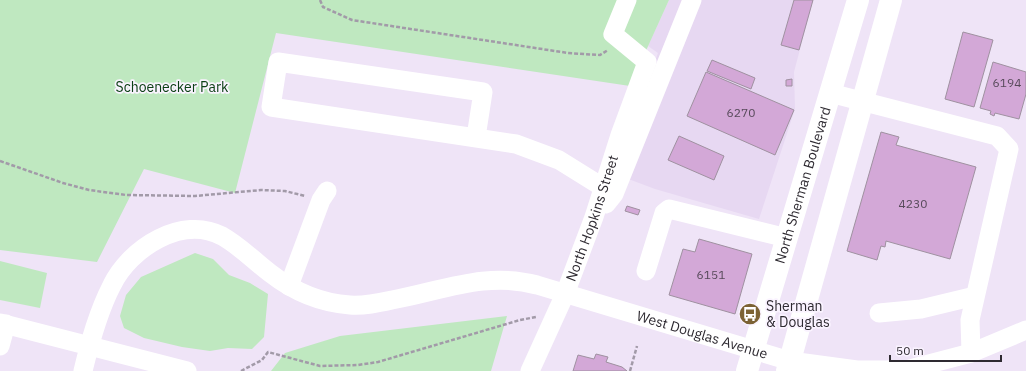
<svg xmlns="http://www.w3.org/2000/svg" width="1026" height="371" font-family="'IBM Plex Sans',sans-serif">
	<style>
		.built { fill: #e7d8f2 }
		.green { fill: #bfe8c0 }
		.building { fill: #d3a8d7; stroke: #9f91a0 }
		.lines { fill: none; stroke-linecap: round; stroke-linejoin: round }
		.path { stroke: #a29aa8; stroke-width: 2.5; stroke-dasharray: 4 2; stroke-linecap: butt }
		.minor { stroke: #fff; stroke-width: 19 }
		.major { stroke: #fff; stroke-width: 22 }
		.labels { text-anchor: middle; stroke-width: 3.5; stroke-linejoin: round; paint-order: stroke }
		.number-label { font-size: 12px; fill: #574a5a }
		.park-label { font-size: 14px; fill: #0c4015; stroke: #faf3ff }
		.street-label { font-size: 14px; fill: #2e2a31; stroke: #faf3ff }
		.poi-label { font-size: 14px; fill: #2e2a31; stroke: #faf3ff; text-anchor: start }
	</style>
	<rect width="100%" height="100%" fill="#efe4f7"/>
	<!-- built -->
	<path class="built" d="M669 0H813L794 72 795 109 759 219 655 189 615 174 658 53 648 46Z"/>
	<!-- green -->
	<path class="green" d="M0 0H669L630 86 276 33 235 193 144 169 97 262 0 250Z
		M195 253 213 259 229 275 250 283 268 294 264 337 252 349 228 348 210 351 182 347 144 338 124 328 120 316 126 295 141 277Z
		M0 261 47 273 40 308 0 300Z
		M507 316 491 371H271L285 353 340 336Z"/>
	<!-- building -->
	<path class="building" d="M794 0H813L799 50 781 45Z
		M963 32 993 40 974 107 945 99Z
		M712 60 755 78 751 89 707 71Z
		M993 62 1026 72V94L1019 119 995 113 994 116 990 114 991 111 980 108Z
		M706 72 794 110 775 155 687 116Z
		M792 79V86H786V80Z
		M881 132 899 137 896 145 976 167 950 259 886 241 885 247 881 246 877 260 847 251Z
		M679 136 724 156 714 180 668 160Z
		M627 206 640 210 638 215 625 211Z
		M699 239 752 254 735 314 669 295 683 249 695 252Z
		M596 354 608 357 606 362 622 367 627 371H573L578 355 594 359Z"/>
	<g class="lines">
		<!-- path -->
		<path class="path" d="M320 0 323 7 352 20 568 53 600 55 608 50
			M0 161 63 183 89 190 126 195 195 196 261 190 285 191 305 196
			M241 371 262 360 268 352 320 366 358 365 378 362 520 320 536 317
			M630 371 637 346"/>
		<!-- minor -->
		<g class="minor">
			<path d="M830 93 997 136 1009 149 975 298 970 320 971 353"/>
			<path d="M476 137 483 92 278 62 271 107 516 144 559 160 604 188"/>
			<path d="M606 204 614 194 692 0"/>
			<path d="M646 271 664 213 669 209 787 238"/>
			<path d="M289 286 321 200 327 191"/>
			<path d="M879 313 921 309 975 296"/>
			<path d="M0 323 187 371"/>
			<path d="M0 346 6 324"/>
			<path id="s1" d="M83 371C90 342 98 312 112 285 130 248 182 215 222 236 240 246 254 261 270 273 293 291 321 303 350 305 364 306 378 303 392 300 442 291 486 271 537 285L790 361 857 370H906L971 353 1026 330"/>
			<path id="s2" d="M530 371 565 294 594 217 620 135 647 62 613 34 627 0"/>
		</g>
		<!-- major -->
		<g class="major">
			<path id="s3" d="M747 371 858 0"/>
			<path d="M787 371 891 0"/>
		</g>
	</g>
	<!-- icons -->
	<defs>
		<g id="bus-disc" transform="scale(1.15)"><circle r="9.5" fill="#7c6234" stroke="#faf3ff"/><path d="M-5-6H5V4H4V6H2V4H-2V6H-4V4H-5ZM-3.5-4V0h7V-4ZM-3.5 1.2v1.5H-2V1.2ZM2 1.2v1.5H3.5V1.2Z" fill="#fff"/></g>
	</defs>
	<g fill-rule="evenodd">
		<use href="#bus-disc" x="750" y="314"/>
	</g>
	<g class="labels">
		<!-- number labels -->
		<g class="number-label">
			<text x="1007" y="87">6194</text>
			<text x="741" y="117">6270</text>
			<text x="913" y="208">4230</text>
			<text x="711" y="279">6151</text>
		</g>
		<!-- park labels -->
		<g class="park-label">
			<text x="172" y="92">Schoenecker Park</text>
		</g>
		<!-- street labels -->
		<g class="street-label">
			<text dy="5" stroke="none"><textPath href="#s3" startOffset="194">North Sherman Boulevard</textPath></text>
			<text dy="5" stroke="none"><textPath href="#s2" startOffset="165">North Hopkins Street</textPath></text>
			<text dy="5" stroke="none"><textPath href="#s1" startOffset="734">West Douglas Avenue</textPath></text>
		</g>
		<!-- poi labels -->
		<g class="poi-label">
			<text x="766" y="311">Sherman<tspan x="766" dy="16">&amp; Douglas</tspan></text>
		</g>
	</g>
	<!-- scale -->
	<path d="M890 355v6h111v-6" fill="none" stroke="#2e2a31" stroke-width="2"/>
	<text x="896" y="355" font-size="12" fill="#2e2a31" stroke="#faf3ff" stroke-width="3" paint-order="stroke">50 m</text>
</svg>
